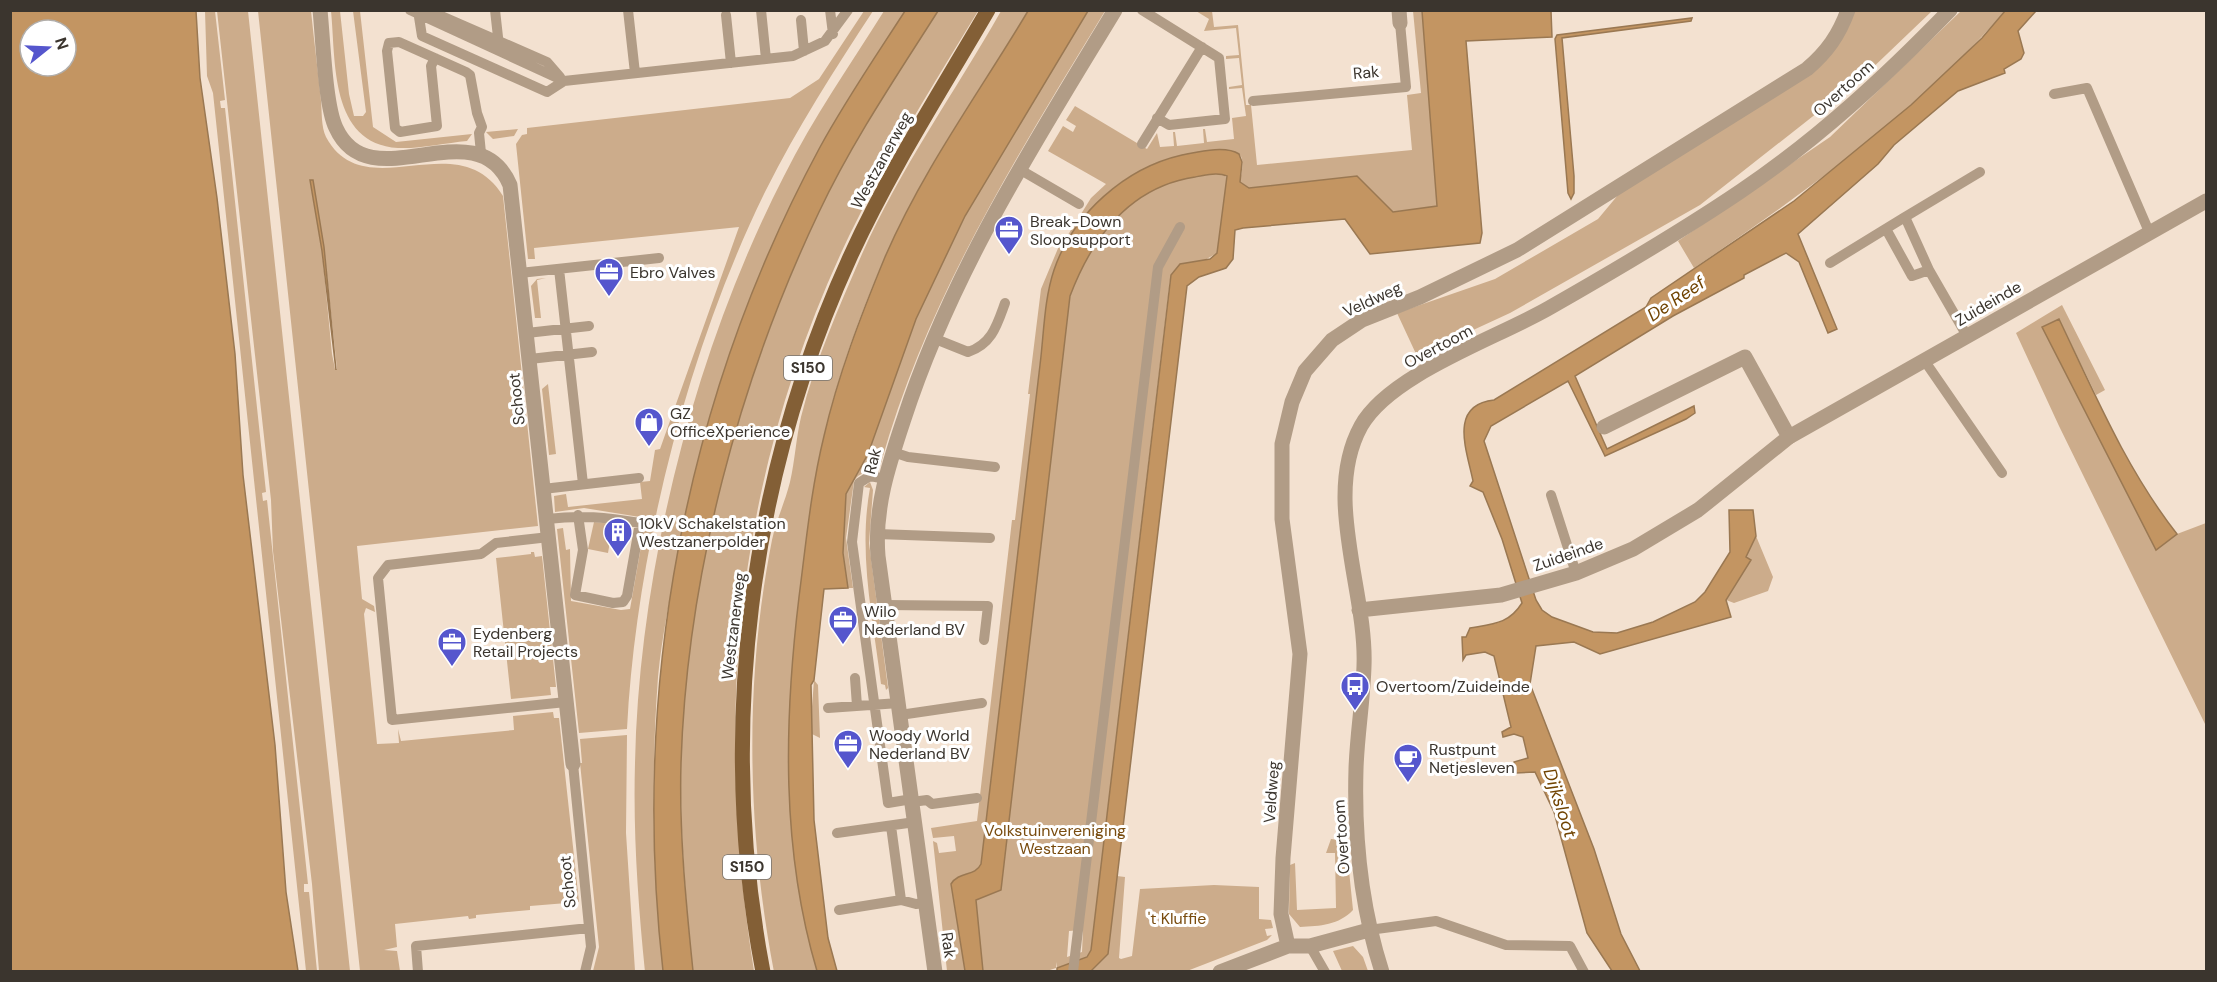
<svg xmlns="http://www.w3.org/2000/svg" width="2217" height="982" font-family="'DM Sans',sans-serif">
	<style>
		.green { fill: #ccac8b; fill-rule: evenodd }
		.water { fill: #c39562; stroke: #9a7852; stroke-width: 1.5; fill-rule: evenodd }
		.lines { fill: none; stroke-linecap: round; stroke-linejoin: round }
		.service { stroke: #b19c86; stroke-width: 10 }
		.minor { stroke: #b19c86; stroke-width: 15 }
		.tertiary { stroke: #b19c86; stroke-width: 15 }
		.primary { stroke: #835f36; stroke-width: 15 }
		.labels { text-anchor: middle; stroke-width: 6; stroke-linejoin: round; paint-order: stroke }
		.shield { fill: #fff; stroke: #76726d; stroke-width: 1.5 }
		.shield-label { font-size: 15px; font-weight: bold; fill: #3b352e }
		.street-label { font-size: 16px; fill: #3b352e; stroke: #fff }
		.poi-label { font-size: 16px; fill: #3b352e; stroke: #fff; text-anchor: start }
		.park-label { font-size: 16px; fill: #794c0f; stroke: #fff }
		.water-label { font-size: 18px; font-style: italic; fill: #704300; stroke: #fff }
	</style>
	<rect width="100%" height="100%" fill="#f3e1d0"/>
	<!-- green -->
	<path class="green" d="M205 11H215L225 100 220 101 221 108H225L266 492 262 493 263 501 267 500 308 884H304V892H309L317 971H306L213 93 207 76Z
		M217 11H248L350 971H319L312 884 273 551 271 500Z
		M258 11H311C314 41 318 71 321 101 322 112 321 127 326 137 365 209 458 122 503 196L538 526 357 546 362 599 374 606 375 612 366 608 364 614 377 744 399 743 398 729 401 741 514 730 513 716 553 712 554 718H559L579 902 530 906V910L476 915V918L469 919 468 916 395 924 397 947 384 950 397 951 400 971H360ZM310 181 324 247 337 369H335L332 354 322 251Z
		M331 11H340L349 94 354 116H363L366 112 353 11H360L373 127 396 142 472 134 467 141C445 143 420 149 398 148 329 144 336 60 331 11Z
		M864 11H873C835 69 797 128 766 190 688 348 636 553 627 729L579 733 557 529 563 528 566 550 570 549 571 601 621 610 630 609 646 518 584 508 555 512 554 496 566 494 568 507 642 499 640 482 650 481 655 450 660 449 739 227 534 248 535 259H528L516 144 522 135 527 134V128L790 98 819 79Z
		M884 11H905C876 56 845 101 819 149 751 276 707 411 679 551 671 593 662 635 658 677 651 774 652 874 663 971L645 972C638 902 633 833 635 763 639 569 695 349 784 176 813 118 850 65 884 11Z
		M938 11H978C933 85 887 158 849 236 736 473 713 715 754 971L693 972C686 903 680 832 681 763 685 579 741 377 819 212 852 142 896 76 938 11Z
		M1001 11H1028C979 92 923 169 885 257 860 314 838 375 824 436 812 485 807 536 801 587 784 722 783 839 817 971L774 972C747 831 744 681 772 540 776 521 785 502 790 482 795 460 796 438 801 417 815 361 839 307 862 254 900 169 955 92 1001 11Z
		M1088 11H1105C1017 156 927 298 881 463 874 474 861 469 854 481L846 538 853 588H848L843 553 846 494 868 454 916 319 965 216Z
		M1196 11H1212L1214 27 1238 25 1246 105H1251L1257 165 1412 150 1407 95 1421 93 1413 11H1422L1437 206 1393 212 1357 176 1249 188 1240 182C1241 174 1245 161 1240 155 1234 149 1226 151 1218 151 1175 153 1133 168 1102 198 1076 222 1058 255 1049 288L981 864C975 877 959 871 951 884L965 971H947L933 841 937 843 939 853 956 851 954 836 933 838 931 828 977 821 1012 520H1015L1030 394H1028L1041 289 1059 246H1061L1091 198 1106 184 1048 151 1063 126 1073 132 1076 126 1066 120 1075 106 1147 149 1157 133 1160 147 1174 146 1173 132H1175L1177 146 1204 143 1203 129H1205L1207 142 1234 139 1232 118 1246 116 1242 88 1229 89V87L1242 85 1239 58 1226 59V56L1239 55 1236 28 1204 31 1209 19Z
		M1852 11H1932L1864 76 1700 205 1510 313 1417 356 1397 313 1495 279 1598 219 1623 189 1815 65Z
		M1961 11H2005C1917 112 1805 193 1694 268L1678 241 1830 137Z
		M518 129 514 136 493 139 486 132Z
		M1224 174 1227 179 1217 253 1170 280 1091 950 1087 957 1057 968V962L1056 968 1047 971H983L976 900 1001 890 1070 296C1095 224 1144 174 1224 174ZM1083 930 1082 952 1067 957 1069 931Z
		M546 278 537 280 541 318H535L531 286 537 279Z
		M2062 305 2105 390 2096 395 2059 319 2042 327 2156 549 2177 534 2206 523V726L2059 426 2016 333Z
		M548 384 556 454 549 455 542 389Z
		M870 482 873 490 869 543 888 688 886 690 885 685 881 684C873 617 858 554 870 488L864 487Z
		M594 522 613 524 608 553 588 549Z
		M1756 536 1773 577 1768 591 1734 603 1726 600 1751 560 1746 557Z
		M531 552H534L535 557 542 556 556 687H550L551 695 511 699 496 558 531 554Z
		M814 680 818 685 820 738 810 733Z
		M627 735 626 833 635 971H593L599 947 580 763H582L580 739Z
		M1331 839 1346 841 1353 910C1339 925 1320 926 1300 927L1289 914 1290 865 1295 863 1297 910 1336 908 1335 853H1326Z
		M1117 876 1125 877 1119 958 1121 959 1132 956 1140 889 1214 885 1259 887V919L1271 920 1273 928 1265 929 1267 936 1272 935 1267 940 1187 971 1091 972 1108 954Z
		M1353 946 1363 957 1368 971H1342L1333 951Z"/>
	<!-- water -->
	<path class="water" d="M10 11H196L200 78 217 198 235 354 243 475 275 745 286 892 298 971H11ZM30 30H66V66H30Z
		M905 11H938C896 77 852 142 819 212 739 380 687 576 681 763 679 832 686 903 693 971H663C631 689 684 400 819 149 845 101 876 56 905 11Z
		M1028 11H1088L965 216 916 319 868 454 846 494 843 553 848 588 824 589 814 680 811 685 814 820 828 938 837 971H817C781 850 784 722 799 597 806 543 811 489 824 436 838 375 861 315 885 257 923 169 979 93 1028 11Z
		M1422 11H1551L1552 37 1466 41 1482 233 1480 243 1370 254 1345 219 1243 228 1235 230 1233 259 1226 268 1199 277 1187 286 1108 954 1091 971H1057V968L1087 957 1091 950 1171 275 1180 264 1210 259 1217 253 1227 176C1218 172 1205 175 1195 177 1129 187 1092 238 1070 296L1001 890 976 900 983 971H965L951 884C959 871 975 877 981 864L1040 365C1044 333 1044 300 1054 270 1073 214 1125 168 1182 155 1198 152 1225 145 1239 154L1242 162 1240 182 1249 188 1357 176 1393 212 1437 206Z
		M2005 11H2036L2018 31 2024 53 2021 59 2004 69 2005 73 1958 91 1894 145 1878 164 1798 234 1837 329 1828 333 1799 262 1786 253 1744 275V278L1673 316 1575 376 1607 449 1694 406 1695 413 1686 419 1605 456 1568 381 1491 426 1484 441 1536 600 1542 610 1552 617 1593 632 1617 633 1653 622 1695 602 1705 592 1730 552 1729 510H1753L1756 536 1746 557 1751 560 1726 600 1731 617 1600 654 1574 642 1536 646 1530 684 1594 849 1621 934 1640 971H1612L1587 933 1554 812 1535 772 1516 773 1514 762 1528 758 1523 737 1514 734 1503 737 1502 732 1511 727 1494 656 1485 652 1466 655 1463 660 1462 637H1466L1470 628C1493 624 1509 624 1522 603L1502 539 1483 492 1470 486 1473 481C1467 451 1448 405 1494 400L1646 307 1651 298 1794 201 1911 105 1982 38Z
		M1692 18 1691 21 1562 38 1574 176V193L1571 199 1568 193 1555 39 1557 35Z
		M310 180H313L324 247 336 370 322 251Z
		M2059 319C2094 392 2126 469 2177 534L2156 550 2042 327Z"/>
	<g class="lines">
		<!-- service -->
		<path class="service" d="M410 10 564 81
			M495 10 499 46
			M628 10 635 73
			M761 10 766 59
			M830 10 833 34
			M1142 10 1219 58 1225 119 1169 125 1157 118
			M726 15 731 63
			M419 17 422 36 547 92 564 81 793 56 825 41 848 10
			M419 17 430 11 547 62 560 77
			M801 20 804 51
			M435 58 431 66 437 126 400 132 395 128 387 51 389 43 399 42 466 72 470 75 477 113 482 127 479 133 481 153
			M2054 94 2087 88 2150 234
			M1253 101 1406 87 1400 23
			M1142 144 1202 47
			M1019 169 1079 204
			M1886 229 1912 276 1929 270 1967 336
			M1830 263 1905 217
			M559 269 583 484
			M1929 270 1905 217 1980 172
			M520 273 659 258
			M527 333 589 326
			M933 338 968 352C992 344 997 325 1005 303
			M530 359 592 352
			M1924 360 2002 473
			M893 452 908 457 995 467
			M886 479 870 476 859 483 852 542 888 803 912 799
			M543 489 639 478
			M1551 495 1576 573
			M547 519C582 515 605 517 640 523L627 596 623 602 613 603 575 595 583 550 578 515
			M877 534 990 538
			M549 537 496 543 481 554 388 565 378 578 392 720 566 702
			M885 605 988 606 984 640
			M855 678 857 706
			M828 708 899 703
			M900 715 982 703
			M573 764 591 947 585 972
			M912 802 927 800 932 804 977 798
			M891 826 901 900
			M837 833 915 822
			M839 910 901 900 916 904 925 903
			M1369 930 1436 921 1506 945 1570 946 1584 972
			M1310 946 1325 972
			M418 972 416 946 589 928
			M1073 972 1158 267 1180 227"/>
		<!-- minor -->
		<path class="minor" d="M320 10C323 38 325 106 336 128 370 203 476 106 510 185L573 764
			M1399 10 1400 23
			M1604 427 1745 357 1789 437
			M1288 946 1281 914 1283 858 1300 654 1282 519V444L1292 402 1305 371 1332 340 1362 320 1420 297 1517 250 1807 69C1827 52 1839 35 1848 10
			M935 972 878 556C874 508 889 464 904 419 952 271 1035 142 1115 10
			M1220 972 1288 946H1310L1369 930"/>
		<!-- tertiary -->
		<path class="tertiary" d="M1359 610 1501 595 1576 573 1633 549 1698 510 1789 437 2206 201
			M1382 972C1361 907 1354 837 1356 769 1357 735 1363 701 1364 666 1367 591 1322 497 1361 426 1390 374 1497 338 1549 308 1614 271 1679 233 1741 191 1818 139 1885 77 1950 10"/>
		<!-- primary -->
		<path class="primary" d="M763 972C717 731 749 478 851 255 890 170 941 91 988 10"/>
	</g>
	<!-- icons -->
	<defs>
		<g id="office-pin" transform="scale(1.5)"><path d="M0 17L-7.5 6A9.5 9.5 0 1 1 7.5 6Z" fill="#5556cd" stroke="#fff"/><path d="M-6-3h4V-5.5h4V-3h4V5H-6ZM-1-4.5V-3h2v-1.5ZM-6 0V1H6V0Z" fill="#fff"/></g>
		<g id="shop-pin" transform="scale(1.5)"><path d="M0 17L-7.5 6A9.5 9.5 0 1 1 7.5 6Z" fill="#5556cd" stroke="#fff"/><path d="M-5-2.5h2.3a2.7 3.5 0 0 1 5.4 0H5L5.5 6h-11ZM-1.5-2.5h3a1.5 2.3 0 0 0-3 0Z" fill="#fff"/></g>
		<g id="building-pin" transform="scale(1.5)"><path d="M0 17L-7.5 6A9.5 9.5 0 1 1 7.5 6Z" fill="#5556cd" stroke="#fff"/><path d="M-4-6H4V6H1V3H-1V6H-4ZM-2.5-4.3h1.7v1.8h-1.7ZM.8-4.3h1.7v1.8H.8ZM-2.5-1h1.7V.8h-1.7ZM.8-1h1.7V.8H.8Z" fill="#fff"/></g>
		<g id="bus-pin" transform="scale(1.5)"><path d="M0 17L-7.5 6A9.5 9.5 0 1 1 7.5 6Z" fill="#5556cd" stroke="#fff"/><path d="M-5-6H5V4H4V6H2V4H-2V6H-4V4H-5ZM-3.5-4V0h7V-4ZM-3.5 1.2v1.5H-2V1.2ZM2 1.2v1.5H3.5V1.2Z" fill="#fff"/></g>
		<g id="cafe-pin" transform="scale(1.5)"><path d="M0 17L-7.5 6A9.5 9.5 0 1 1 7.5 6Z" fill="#5556cd" stroke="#fff"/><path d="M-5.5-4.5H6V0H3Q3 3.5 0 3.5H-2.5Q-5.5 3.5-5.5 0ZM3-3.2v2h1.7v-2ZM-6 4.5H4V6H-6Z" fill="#fff"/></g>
	</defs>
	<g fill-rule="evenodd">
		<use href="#office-pin" x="1009" y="230"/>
		<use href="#office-pin" x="609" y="272"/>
		<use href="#shop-pin" x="649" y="422"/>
		<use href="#building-pin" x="618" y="532"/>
		<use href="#office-pin" x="843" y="620"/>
		<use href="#office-pin" x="452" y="642"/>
		<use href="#bus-pin" x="1355" y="686"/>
		<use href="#office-pin" x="848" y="744"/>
		<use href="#cafe-pin" x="1408" y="758"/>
	</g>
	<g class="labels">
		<!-- shield labels -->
		<g class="shield">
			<rect x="784" y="356" width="48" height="24" rx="4.5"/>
			<rect x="723" y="855" width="48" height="24" rx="4.5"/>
		</g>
		<g class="shield-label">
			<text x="808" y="373">S150</text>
			<text x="747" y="872">S150</text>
		</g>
		<!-- street labels -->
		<g class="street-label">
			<text transform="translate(1366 72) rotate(-5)" y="6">Rak</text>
			<text transform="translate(1843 88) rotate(-42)" y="6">Overtoom</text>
			<text transform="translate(881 160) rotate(-61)" y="6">Westzanerweg</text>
			<text transform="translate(1372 299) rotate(-25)" y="6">Veldweg</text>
			<text transform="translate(1988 303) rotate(-30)" y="6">Zuideinde</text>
			<text transform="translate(1438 346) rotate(-28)" y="6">Overtoom</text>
			<text transform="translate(516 399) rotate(-96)" y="6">Schoot</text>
			<text transform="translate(872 461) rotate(-75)" y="6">Rak</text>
			<text transform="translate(1568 554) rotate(-19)" y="6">Zuideinde</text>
			<text transform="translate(733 626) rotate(-83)" y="6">Westzanerweg</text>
			<text transform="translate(1271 792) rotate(-86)" y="6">Veldweg</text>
			<text transform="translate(1341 837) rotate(-94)" y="6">Overtoom</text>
			<text transform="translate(567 882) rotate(-96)" y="6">Schoot</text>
			<text transform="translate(949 945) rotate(82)" y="6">Rak</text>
		</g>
		<!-- poi labels -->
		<g class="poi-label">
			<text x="1030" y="227">Break-Down<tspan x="1030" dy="18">Sloopsupport</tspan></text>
			<text x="630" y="278">Ebro Valves</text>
			<text x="670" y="419">GZ<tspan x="670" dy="18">OfficeXperience</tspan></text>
			<text x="639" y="529">10kV Schakelstation<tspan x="639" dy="18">Westzanerpolder</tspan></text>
			<text x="864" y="617">Wilo<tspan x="864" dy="18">Nederland BV</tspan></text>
			<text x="473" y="639">Eydenberg<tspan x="473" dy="18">Retail Projects</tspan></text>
			<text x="1376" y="692">Overtoom/Zuideinde</text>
			<text x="869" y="741">Woody World<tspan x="869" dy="18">Nederland BV</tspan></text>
			<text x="1429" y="755">Rustpunt<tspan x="1429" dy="18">Netjesleven</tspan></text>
		</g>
		<!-- park labels -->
		<g class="park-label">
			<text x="1055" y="836">Volkstuinvereniging<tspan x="1055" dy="18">Westzaan</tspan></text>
			<text x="1177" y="924">'t Kluffie</text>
		</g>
		<!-- water labels -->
		<g class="water-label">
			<text transform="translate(1676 299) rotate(-34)" y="6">De Reef</text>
			<text transform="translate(1560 803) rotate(72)" y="6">Dijksloot</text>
		</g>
	</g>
	<!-- border -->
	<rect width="2217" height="982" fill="none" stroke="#3b352e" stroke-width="24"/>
	<!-- north arrow -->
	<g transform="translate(48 48) rotate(72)"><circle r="28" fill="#ffffff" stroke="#b1aeab" stroke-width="1.5"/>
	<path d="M0-4.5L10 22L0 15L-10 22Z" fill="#5556cd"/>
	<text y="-9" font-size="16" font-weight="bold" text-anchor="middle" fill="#3b352e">N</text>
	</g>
</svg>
